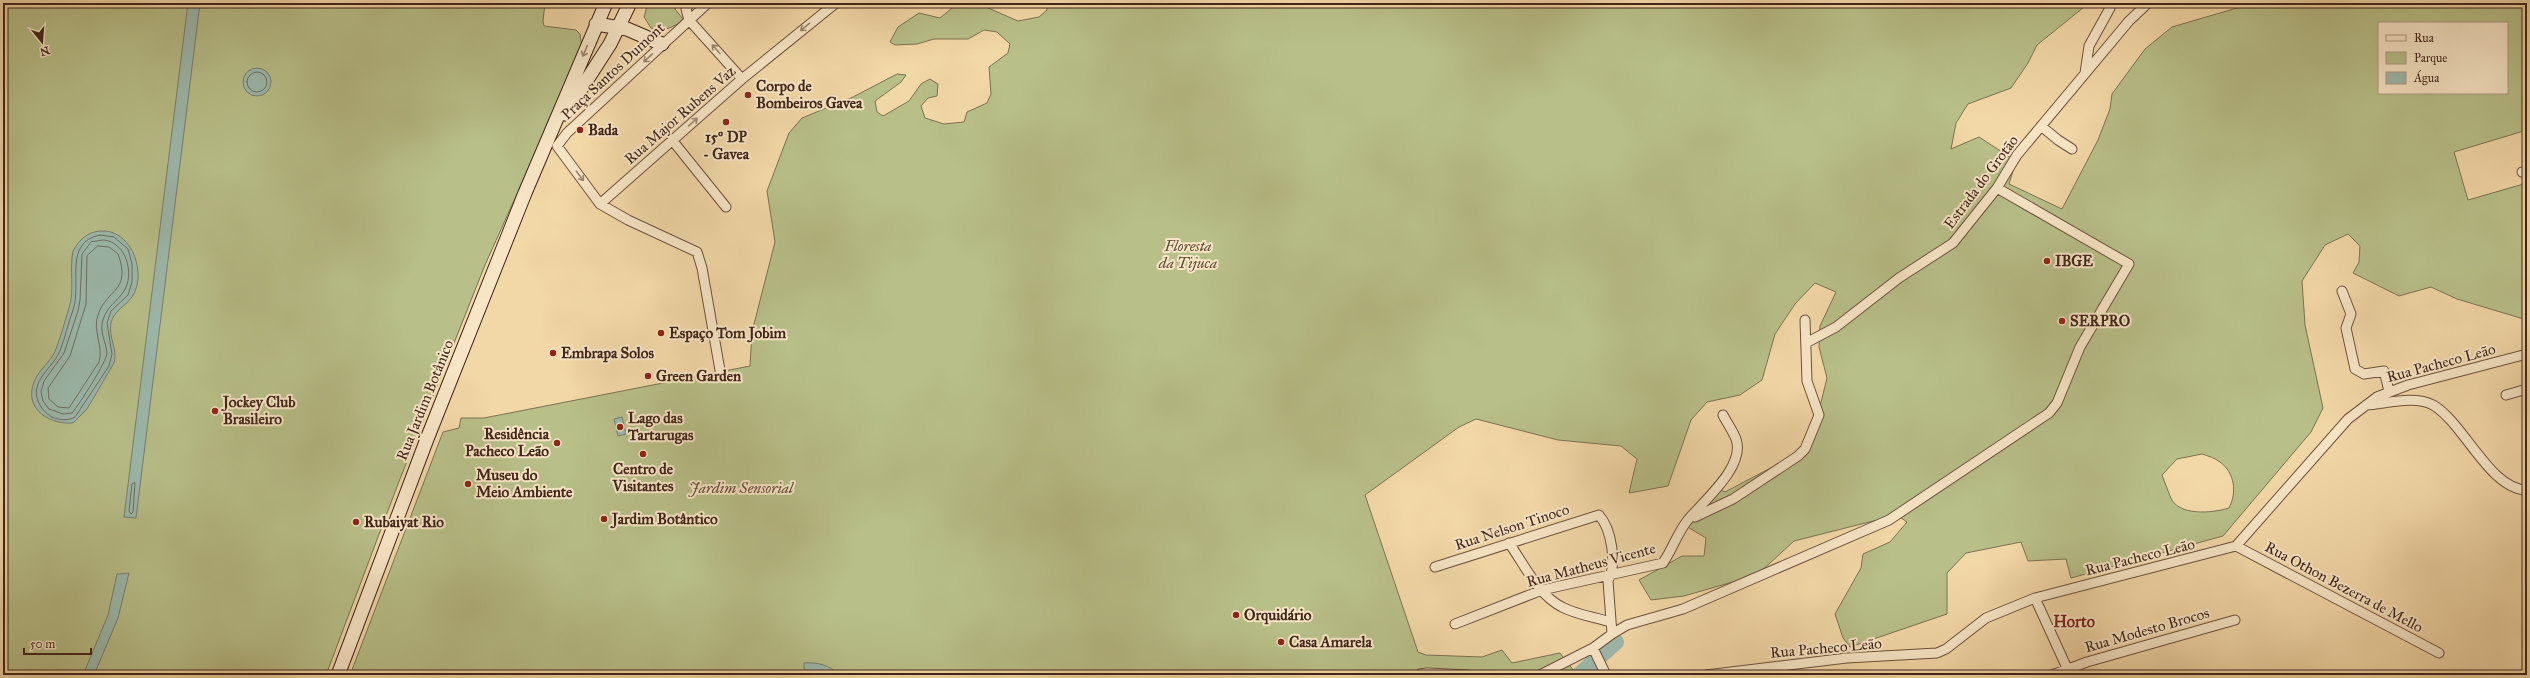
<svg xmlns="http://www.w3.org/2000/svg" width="2530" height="678" font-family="'IM FELL Great Primer',serif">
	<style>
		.green { fill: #b8bf89; stroke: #7c7252; fill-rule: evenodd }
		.water { fill: #9cb9ac; stroke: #787e72 }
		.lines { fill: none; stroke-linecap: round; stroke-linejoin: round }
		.shore { stroke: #6e6f63; stroke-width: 1 }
		.river { stroke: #9cb9ac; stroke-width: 16 }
		.minor-casing { stroke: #6d523d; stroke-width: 11 }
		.secondary-casing { stroke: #41251a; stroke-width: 15 }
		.minor { stroke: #f7e5c6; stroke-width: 9 }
		.secondary { stroke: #f7e5c6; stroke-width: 13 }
		.oneway { stroke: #9c8570 }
		.poi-dot { fill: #8f2418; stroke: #f7e5c6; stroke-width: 1.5 }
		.labels { text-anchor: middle; stroke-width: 4; stroke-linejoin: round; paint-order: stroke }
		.street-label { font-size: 15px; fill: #41251a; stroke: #f7e5c6 }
		.poi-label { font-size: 15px; font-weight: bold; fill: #41251a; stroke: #f7e5c6; text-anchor: start }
		.park-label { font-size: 15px; font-style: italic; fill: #5f4c36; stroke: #f7e5c6 }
		.neighbourhood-label { font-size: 16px; font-weight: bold; fill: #7a1f14; stroke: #f7e5c6 }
	</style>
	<rect width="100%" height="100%" fill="#f2d7a7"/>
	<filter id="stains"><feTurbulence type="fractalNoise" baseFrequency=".005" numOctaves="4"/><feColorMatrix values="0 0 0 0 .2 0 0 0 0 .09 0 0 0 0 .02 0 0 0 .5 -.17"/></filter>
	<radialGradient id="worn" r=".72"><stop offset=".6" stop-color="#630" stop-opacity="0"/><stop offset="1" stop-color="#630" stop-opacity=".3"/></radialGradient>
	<!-- green -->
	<path class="green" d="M3 3H545L543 21 544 26 576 30 580 34 582 49 485 265 398 484 326 675H3Z
		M648 3H678L675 9 683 19C674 28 663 32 651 28L644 17Z
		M1047 3H2089L2037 45 2028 63 2011 88 1968 104 1956 123 1951 149 1979 137 2016 161 2009 184 2062 209 2098 140 2110 109 2112 94 2145 49 2172 27 2254 3H2527V130L2454 152 2468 200 2527 183V320L2457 299 2431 287 2399 296 2353 273 2359 262 2360 246 2348 234 2325 245 2302 281 2305 325 2323 408 2311 432 2223 536 2071 578 2066 559 2028 561 2021 542 1966 553 1947 573V614L1850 647 1843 638 1835 614 1861 568 1863 554 1890 542 1907 522 1897 515 1794 541 1757 575 1684 596 1651 600 1639 580 1682 556H1704L1706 538 1686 526 1712 486 1725 492 1801 452 1815 427 1827 378 1819 347 1820 326 1836 292 1815 283 1795 304 1775 334 1762 380 1740 395 1707 402 1691 420 1668 486 1629 493 1637 459 1621 446 1558 440 1476 419 1459 427 1365 495 1418 652 1426 655 1482 657 1502 650 1512 663 1560 653 1574 671 1575 675H350L443 432 459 428 461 418H484L750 366 752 332 775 242 767 191 789 133 802 118 853 97 897 74 906 75 901 82 875 101 877 112 883 116 909 101 921 84 930 79 938 84 937 96 928 98 921 106 925 118 944 124 964 122 967 112 987 103 991 94 989 67 1008 53 1010 44 997 32 984 30 968 39H934L917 44 895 45 890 42 898 27 919 13 940 18 957 4 966 6 979 4 1018 21 1039 17 1047 10ZM2379 23H2507V93H2379ZM2202 454C2208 456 2215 458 2220 462 2235 473 2237 493 2229 508 2213 513 2177 517 2170 496 2167 489 2165 482 2162 475L2177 459Z"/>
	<!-- water -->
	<path class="water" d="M188 3H200L136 518 124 517Z
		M243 82a14 14 0 1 1 28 0a14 14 0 1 1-28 0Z
		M105 231C133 233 147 275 132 297 125 307 114 310 111 323 108 337 118 349 114 363L87 409 73 423C46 425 20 405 37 376 43 366 52 360 56 349 61 336 65 321 69 308 75 289 69 270 73 251 80 238 90 230 105 231Z
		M622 417 626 434 618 436 614 419Z
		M129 573 118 618 94 675H83L108 615 117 574Z
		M804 663C818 662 829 665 840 675H809L804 668Z"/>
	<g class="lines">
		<!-- shore -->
		<path class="shore" d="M247 82a10 10 0 1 1 20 0a10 10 0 1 1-20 0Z
			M100 235 114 237 128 249 132 264V282L128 295 111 311 107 323 112 354 109 366 75 417C69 421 58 420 52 417 45 413 41 408 38 401 30 380 53 368 60 351 65 338 68 323 73 310 82 284 63 242 100 235Z
			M104 240C126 242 135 274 124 291 117 302 107 306 103 320 99 331 106 342 107 353 107 361 79 405 72 413L63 414 49 409 43 401 41 392 44 381 64 353 78 311 80 300 82 254 91 242Z
			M98 246 109 247 118 254C132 292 106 289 98 315 92 331 104 346 99 362L69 408 58 407 49 399 48 388 70 356 86 304 87 256Z
			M135 483 133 512 131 514 129 511 132 484Z"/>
		<!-- river -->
		<path class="river" d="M1579 675 1616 642"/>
		<!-- minor casing -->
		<g class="minor-casing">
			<path id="minor" d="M689 3 686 9 689 20 742 79
				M708 3 567 133 557 146 600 204 742 79 836 3
				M2085 73 2089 46 2110 8
				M2041 126 2058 140 2072 149
				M672 140 726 207
				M2522 172H2527
				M600 204 628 220 697 252 702 268 721 376
				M2342 291 2351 314 2346 328 2355 369 2364 374 2384 371 2389 391
				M1806 343 1836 327 1899 278 1953 243 1997 188 2017 155 2129 21 2148 3
				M2506 395 2527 389
				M2366 405C2385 404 2414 395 2433 405 2464 423 2490 490 2527 490
				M1695 517 1733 499 1798 456 1805 449 1819 415 1807 381 1805 320
				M1509 543C1524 564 1538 595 1562 607 1577 615 1595 617 1610 622
				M2236 546 2439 653
				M1435 567 1599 515C1612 530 1617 564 1608 581L1612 634 1593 648 1540 675
				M2035 598 2067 668
				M1455 624 1542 590 1663 563C1672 550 1677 534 1687 521 1702 502 1746 467 1736 439 1733 431 1727 423 1723 415
				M1612 634 1627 625 1683 609 1889 520 2049 413 2057 403 2080 347 2129 264 1997 188
				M1593 648 1606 675
				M1420 674 1427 673 1468 675
				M1706 675 1847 658 1937 653 1946 649 1986 618 2035 598 2236 546 2348 419 2377 397 2408 385 2527 354
				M2052 675 2087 662 2235 620"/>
		</g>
		<!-- secondary casing -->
		<g class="secondary-casing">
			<path id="secondary" d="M596 24 627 29 662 44
				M565 114 610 44 630 3
				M338 675 427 439 525 193 606 3"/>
		</g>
		<!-- minor -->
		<use href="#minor" class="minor"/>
		<!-- secondary -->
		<use href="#secondary" class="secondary"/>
	</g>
	<!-- one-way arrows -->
	<defs><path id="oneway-shaft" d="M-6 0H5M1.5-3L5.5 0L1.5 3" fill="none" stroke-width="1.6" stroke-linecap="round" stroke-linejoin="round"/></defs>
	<g class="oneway">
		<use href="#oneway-shaft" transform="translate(805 27) rotate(141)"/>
		<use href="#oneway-shaft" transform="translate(716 49) rotate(-132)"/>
		<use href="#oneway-shaft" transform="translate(585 51) rotate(113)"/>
		<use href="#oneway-shaft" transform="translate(648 58) rotate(137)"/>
		<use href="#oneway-shaft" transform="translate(693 122) rotate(-42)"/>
		<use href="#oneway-shaft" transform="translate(580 176) rotate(53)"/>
	</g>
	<!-- markers -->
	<g class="poi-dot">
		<circle cx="748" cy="95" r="4"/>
		<circle cx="726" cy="122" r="4"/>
		<circle cx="580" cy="130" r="4"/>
		<circle cx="2047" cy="261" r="4"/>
		<circle cx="2062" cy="321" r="4"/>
		<circle cx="661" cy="333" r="4"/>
		<circle cx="553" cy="353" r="4"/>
		<circle cx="648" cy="376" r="4"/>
		<circle cx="215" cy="411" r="4"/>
		<circle cx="620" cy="427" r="4"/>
		<circle cx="557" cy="443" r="4"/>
		<circle cx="643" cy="454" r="4"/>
		<circle cx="468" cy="484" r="4"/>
		<circle cx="604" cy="519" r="4"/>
		<circle cx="356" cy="522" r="4"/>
		<circle cx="1236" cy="615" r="4"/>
		<circle cx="1281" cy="642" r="4"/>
	</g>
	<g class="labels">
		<!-- street labels -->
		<g class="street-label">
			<text transform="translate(613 71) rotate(-43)" y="5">Praça Santos Dumont</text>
			<text transform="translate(680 115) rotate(-41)" y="5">Rua Major Rubens Vaz</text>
			<text transform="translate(1981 182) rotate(-53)" y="5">Estrada do Grotão</text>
			<text transform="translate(2441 363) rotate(-15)" y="5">Rua Pacheco Leão</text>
			<text transform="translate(425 400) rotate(-68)" y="5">Rua Jardim Botânico</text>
			<text transform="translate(1512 527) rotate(-18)" y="5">Rua Nelson Tinoco</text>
			<text transform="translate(2140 557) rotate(-14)" y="5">Rua Pacheco Leão</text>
			<text transform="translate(1591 565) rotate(-15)" y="5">Rua Matheus Vicente</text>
			<text transform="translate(2344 587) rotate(28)" y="5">Rua Othon Bezerra de Mello</text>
			<text transform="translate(2147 630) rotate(-16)" y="5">Rua Modesto Brocos</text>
			<text transform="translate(1826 648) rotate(-5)" y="5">Rua Pacheco Leão</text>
		</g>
		<!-- poi labels -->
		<g class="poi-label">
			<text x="756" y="91">Corpo de<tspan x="756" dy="17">Bombeiros Gavea</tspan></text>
			<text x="588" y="135">Bada</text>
			<text x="726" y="142" text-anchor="middle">15º DP<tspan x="726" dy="17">- Gavea</tspan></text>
			<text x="2055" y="266">IBGE</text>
			<text x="2070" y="326">SERPRO</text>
			<text x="669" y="338">Espaço Tom Jobim</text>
			<text x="561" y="358">Embrapa Solos</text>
			<text x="656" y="381">Green Garden</text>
			<text x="223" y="407">Jockey Club<tspan x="223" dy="17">Brasileiro</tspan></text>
			<text x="628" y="423">Lago das<tspan x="628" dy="17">Tartarugas</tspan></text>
			<text x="549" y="439" text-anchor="end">Residência<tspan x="549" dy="17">Pacheco Leão</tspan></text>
			<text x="643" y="474" text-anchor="middle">Centro de<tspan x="643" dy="17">Visitantes</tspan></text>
			<text x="476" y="480">Museu do<tspan x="476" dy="17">Meio Ambiente</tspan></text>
			<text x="612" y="524">Jardim Botântico</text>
			<text x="364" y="527">Rubaiyat Rio</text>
			<text x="1244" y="620">Orquidário</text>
			<text x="1289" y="647">Casa Amarela</text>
		</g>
		<!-- park labels -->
		<g class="park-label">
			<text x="1188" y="251">Floresta<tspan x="1188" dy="17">da Tijuca</tspan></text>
			<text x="741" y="493">Jardim Sensorial</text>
		</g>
		<!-- neighbourhood labels -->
		<g class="neighbourhood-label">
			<text x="2074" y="627">Horto</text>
		</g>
	</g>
	<!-- margin -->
	<rect width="2530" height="678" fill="none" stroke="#f2d7a7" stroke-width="16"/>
	<rect x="4" y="4" width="2522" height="670" fill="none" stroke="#41251a" stroke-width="2"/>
	<rect x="8" y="8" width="2514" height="662" fill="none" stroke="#41251a"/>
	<!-- legend -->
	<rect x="2378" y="22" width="130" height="72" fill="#f7e5c6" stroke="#ae9881"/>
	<rect x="2386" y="35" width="20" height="6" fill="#f7e5c6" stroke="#ae9881"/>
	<text x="2414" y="42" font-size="12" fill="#41251a">Rua</text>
	<rect x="2386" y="52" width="20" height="12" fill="#b8bf89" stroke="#ae9881"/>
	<text x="2414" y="62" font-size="12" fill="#41251a">Parque</text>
	<rect x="2386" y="72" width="20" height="12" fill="#9cb9ac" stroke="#ae9881"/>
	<text x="2414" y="82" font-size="12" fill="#41251a">Água</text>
	<!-- north arrow -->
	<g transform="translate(42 42) rotate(163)" stroke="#f7e5c6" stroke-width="3" paint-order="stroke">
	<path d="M0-3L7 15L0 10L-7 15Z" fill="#41251a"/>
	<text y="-6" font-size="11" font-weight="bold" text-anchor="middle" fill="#41251a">N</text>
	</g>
	<!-- scale -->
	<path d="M24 648v6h67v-6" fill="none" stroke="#41251a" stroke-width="2"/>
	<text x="30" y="648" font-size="12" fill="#41251a" stroke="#f7e5c6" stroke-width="3" paint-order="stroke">50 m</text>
	<rect width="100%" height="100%" filter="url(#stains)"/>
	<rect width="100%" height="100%" fill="url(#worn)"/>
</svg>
